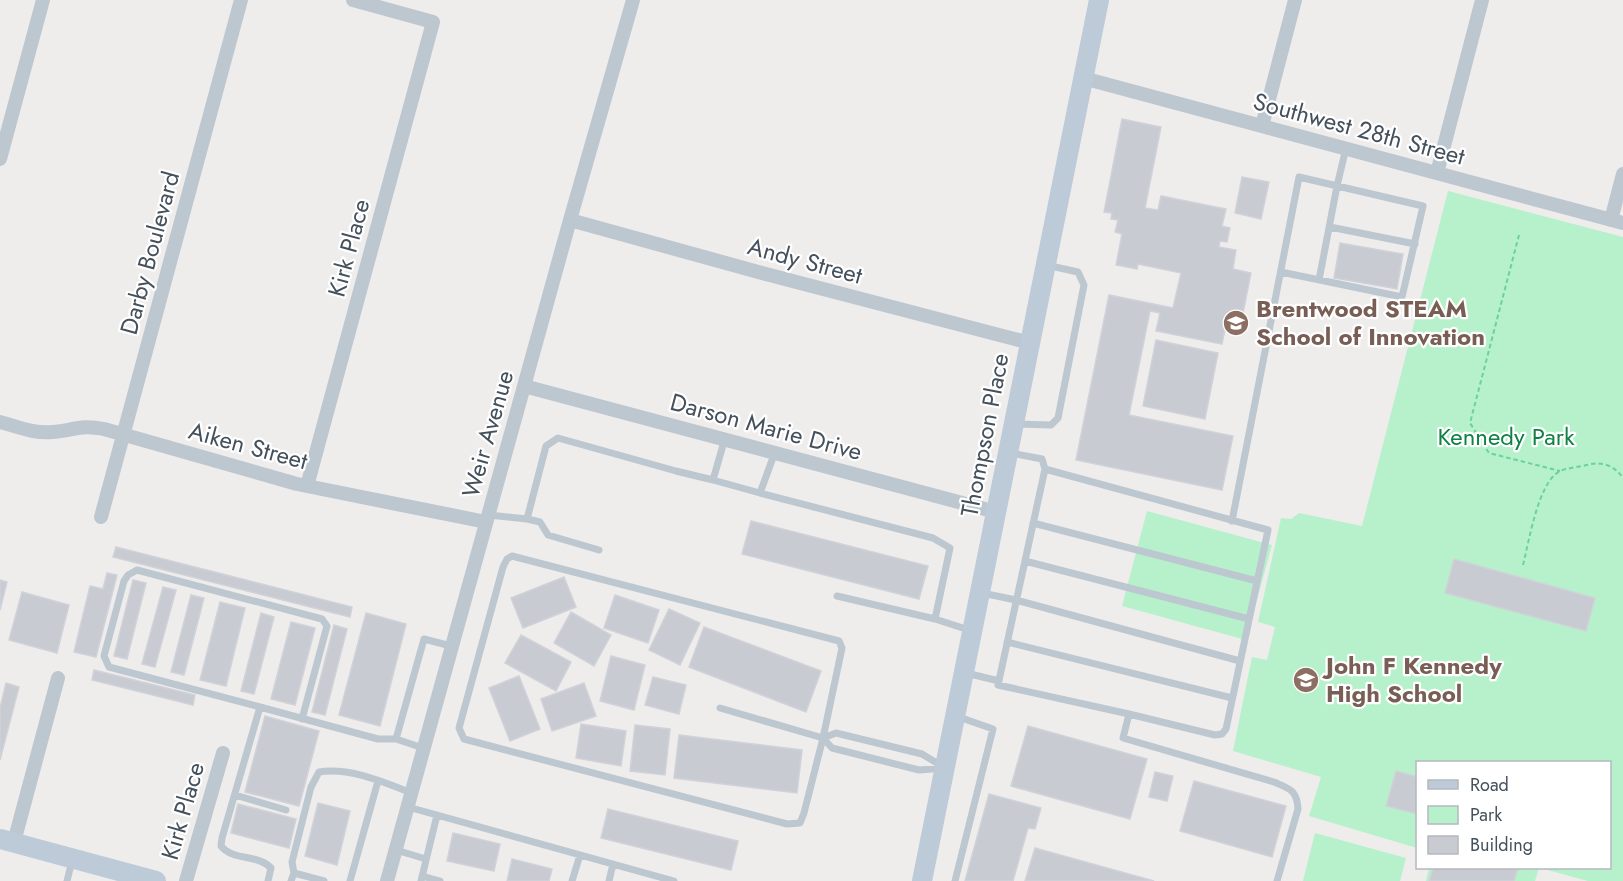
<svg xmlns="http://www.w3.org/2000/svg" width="1623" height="881" font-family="Jost,sans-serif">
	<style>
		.green { fill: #b6f1cb }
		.building { fill: #c9cbd2; stroke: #d0d2d9; stroke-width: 1.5 }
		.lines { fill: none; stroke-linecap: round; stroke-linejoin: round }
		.path { stroke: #6cd19d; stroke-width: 2; stroke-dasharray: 4.5 3; stroke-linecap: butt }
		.lane { stroke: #bcc7d0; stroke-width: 7 }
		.street { stroke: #bcc7d0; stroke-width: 14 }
		.secondary { stroke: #bdcad7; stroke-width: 20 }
		.labels { text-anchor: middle; stroke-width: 4.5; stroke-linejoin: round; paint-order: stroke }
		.street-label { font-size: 24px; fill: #44505b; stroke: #fff }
		.education-label { font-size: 24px; font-weight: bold; fill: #785e54; stroke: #fff; text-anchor: start }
		.park-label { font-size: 24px; fill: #108045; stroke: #fff }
	</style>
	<rect width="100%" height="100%" fill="#efecec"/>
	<!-- green -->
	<path class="green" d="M1448 191 1623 237V881H1588L1540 868H1610V762H1418L1417 848 1309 816 1321 777 1233 751 1252 657 1267 660 1275 627 1258 622 1281 518 1291 519 1299 513 1362 526Z
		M1147 511 1272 545 1246 640 1122 606Z
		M1315 833 1406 858 1400 881H1303Z
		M1429 868H1539L1535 881H1426Z"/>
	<!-- building -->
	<path class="building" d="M1122 119 1161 127 1145 208 1158 210 1161 196 1226 209 1222 226 1230 228 1227 242 1220 241 1219 247 1236 250 1233 269 1251 273 1241 323 1227 319 1222 344 1156 331 1160 313 1150 311 1129 415 1233 436 1222 490 1076 460 1109 295 1173 308 1181 273 1138 264 1137 269 1116 265 1122 234 1115 232 1118 220 1111 219 1112 213 1104 212Z
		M1242 177 1269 182 1261 219 1235 213Z
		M1340 243 1403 254 1397 289 1334 278Z
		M1156 340 1218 353 1205 419 1143 406Z
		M751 521 928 566 919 599 742 554Z
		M116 547 352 607 350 617 113 557Z
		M1454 559 1595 598 1586 631 1445 593Z
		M107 573 117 575 96 657 74 652 90 586 103 589Z
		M564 577 576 607 523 628 511 598Z
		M0 580 7 582 0 610Z
		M133 580 146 583 127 659 114 656Z
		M163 587 176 590 155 667 142 664Z
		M22 592 69 605 57 653 9 640Z
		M191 595 204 598 184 675 171 672Z
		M615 595 659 610 648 643 604 628Z
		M220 602 245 608 226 686 200 680Z
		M669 609 700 623 680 665 649 650Z
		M571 612 611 635 594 666 554 643Z
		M261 613 274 617 254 694 241 691Z
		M366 613 406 624 380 726 339 715Z
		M291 622 315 628 295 705 271 699Z
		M334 625 347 629 325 715 312 712Z
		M704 627 821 671 806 712 689 667Z
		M521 635 571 662 556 691 505 663Z
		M611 656 645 665 634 710 600 701Z
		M94 670 195 695 193 705 92 680Z
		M519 676 540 729 510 741 489 688Z
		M653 677 686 685 679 714 645 705Z
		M6 683 19 687 0 760V708Z
		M584 683 596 716 552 731 541 699Z
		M265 716 319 731 299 806 245 792Z
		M581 724 626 731 621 766 576 758Z
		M635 725 670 729 665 775 630 771Z
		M1028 726 1147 759 1130 819 1011 786Z
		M679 735 802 750 797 793 674 778Z
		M1396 771 1418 777V814L1386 806Z
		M1155 772 1173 776 1167 801 1149 797Z
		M1194 781 1286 806 1272 857 1180 831Z
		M989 794 1041 808 1035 829 1028 828 1013 881H965Z
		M318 803 350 811 337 865 305 856Z
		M238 804 296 819 289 848 231 833Z
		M608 809 738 841 731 870 601 838Z
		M453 833 500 844 494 871 447 861Z
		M1035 848 1154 881H1025Z
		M512 859 552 869 549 881H507Z
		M1433 868H1518L1514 881H1429Z"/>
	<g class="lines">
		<!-- path -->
		<path class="path" d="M1519 235 1470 423 1489 453 1560 471
			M1523 565C1529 542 1538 482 1560 471 1567 468 1579 467 1587 465 1602 461 1614 465 1623 478"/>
		<!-- lane -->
		<path class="lane" d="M1330 227 1415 244
			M1319 280 1337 186 1346 148
			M1017 424 1051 425 1058 418 1084 285 1078 272 1046 265
			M775 452 760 493 933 538 950 548 935 619 969 630
			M1011 453 1042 459 1045 469 1268 530 1226 729 1222 734 1215 735 1129 714 1123 738 1274 782C1290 789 1297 790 1298 809L1277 881
			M1045 469 998 685 1129 714
			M713 480 760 493
			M489 515 527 519 546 446 558 438 676 471 713 480 725 438
			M527 519 540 522 548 535 599 550
			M1232 521 1299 177 1423 206 1402 297 1281 272
			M1033 523 1257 581
			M512 556 839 641 842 648 823 738 804 813 800 823 787 824 464 739 459 728 503 567 507 559Z
			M1025 561 1249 619
			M982 593 1016 600 1240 661
			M837 596 935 619
			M1007 642 1232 698
			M966 673 999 681
			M260 707 109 667 104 656 124 581 128 575 137 570 322 619 327 626 302 719
			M720 708 823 738
			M836 733 922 754 945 768 919 770 832 748 823 738Z
			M423 748 396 739 424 639 451 646
			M235 795 286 810
			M408 807 674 881
			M396 850 426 859
			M294 873 324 881
			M422 876 440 881
			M67 881 72 861
			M268 881 271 868C258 854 233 861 221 846L222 838 260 707 378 739H396
			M291 881 294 873 292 862 311 787 319 772C350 767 383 782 412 793
			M350 881 378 781
			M421 881 437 815
			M572 881 580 855
			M609 881 613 864
			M955 881 993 729 956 716"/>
		<!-- street -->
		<path class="street" d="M1083 78 1623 223
			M1262 126 1295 0
			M0 159 43 0
			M1437 173 1482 0
			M570 220 762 273 1030 343
			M1611 220 1623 174
			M524 386 996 512
			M0 422C16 426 34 434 52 432 73 431 80 424 104 429L297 484 486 522
			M307 486 433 22 353 0
			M101 517 241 0
			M14 842 58 678
			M186 881 223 753
			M387 881 570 220 633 0"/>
		<!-- secondary -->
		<path class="secondary" d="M0 839 156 881
			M922 881 1099 0"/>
	</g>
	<!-- icons -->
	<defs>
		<g id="school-disc" transform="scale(1.35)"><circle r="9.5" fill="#8d6e63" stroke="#fff"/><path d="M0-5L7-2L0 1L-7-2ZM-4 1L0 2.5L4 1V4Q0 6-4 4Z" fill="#fff"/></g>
	</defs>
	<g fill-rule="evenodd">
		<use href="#school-disc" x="1236" y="323"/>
		<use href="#school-disc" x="1306" y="680"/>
	</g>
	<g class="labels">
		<!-- street labels -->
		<g class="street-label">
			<text transform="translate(1359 129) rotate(15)" y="8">Southwest 28th Street</text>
			<text transform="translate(349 248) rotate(-75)" y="8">Kirk Place</text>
			<text transform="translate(150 253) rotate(-75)" y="8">Darby Boulevard</text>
			<text transform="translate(805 261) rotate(15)" y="8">Andy Street</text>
			<text transform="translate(766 427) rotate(15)" y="8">Darson Marie Drive</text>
			<text transform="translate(488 434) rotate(-74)" y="8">Weir Avenue</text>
			<text transform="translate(985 435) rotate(-79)" y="8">Thompson Place</text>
			<text transform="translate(248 446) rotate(15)" y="8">Aiken Street</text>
			<text transform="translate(183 811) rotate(-74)" y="8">Kirk Place</text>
		</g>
		<!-- education labels -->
		<g class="education-label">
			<text x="1256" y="317">Brentwood STEAM<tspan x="1256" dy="28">School of Innovation</tspan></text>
			<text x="1326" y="674">John F Kennedy<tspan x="1326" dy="28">High School</tspan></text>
		</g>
		<!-- park labels -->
		<g class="park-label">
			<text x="1506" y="445">Kennedy Park</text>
		</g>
	</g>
	<!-- legend -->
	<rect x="1416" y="761" width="195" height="108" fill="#ffffff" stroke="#b4b9bd" stroke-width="1.5"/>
	<rect x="1428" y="780" width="30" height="9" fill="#bdcad7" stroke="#b4b9bd" stroke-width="1.5"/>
	<text x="1470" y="791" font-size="18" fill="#44505b">Road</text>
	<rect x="1428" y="806" width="30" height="18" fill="#b6f1cb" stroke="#b4b9bd" stroke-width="1.5"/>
	<text x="1470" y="821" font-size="18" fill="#44505b">Park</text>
	<rect x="1428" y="836" width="30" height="18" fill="#c9cbd2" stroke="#b4b9bd" stroke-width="1.5"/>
	<text x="1470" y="851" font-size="18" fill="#44505b">Building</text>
</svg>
